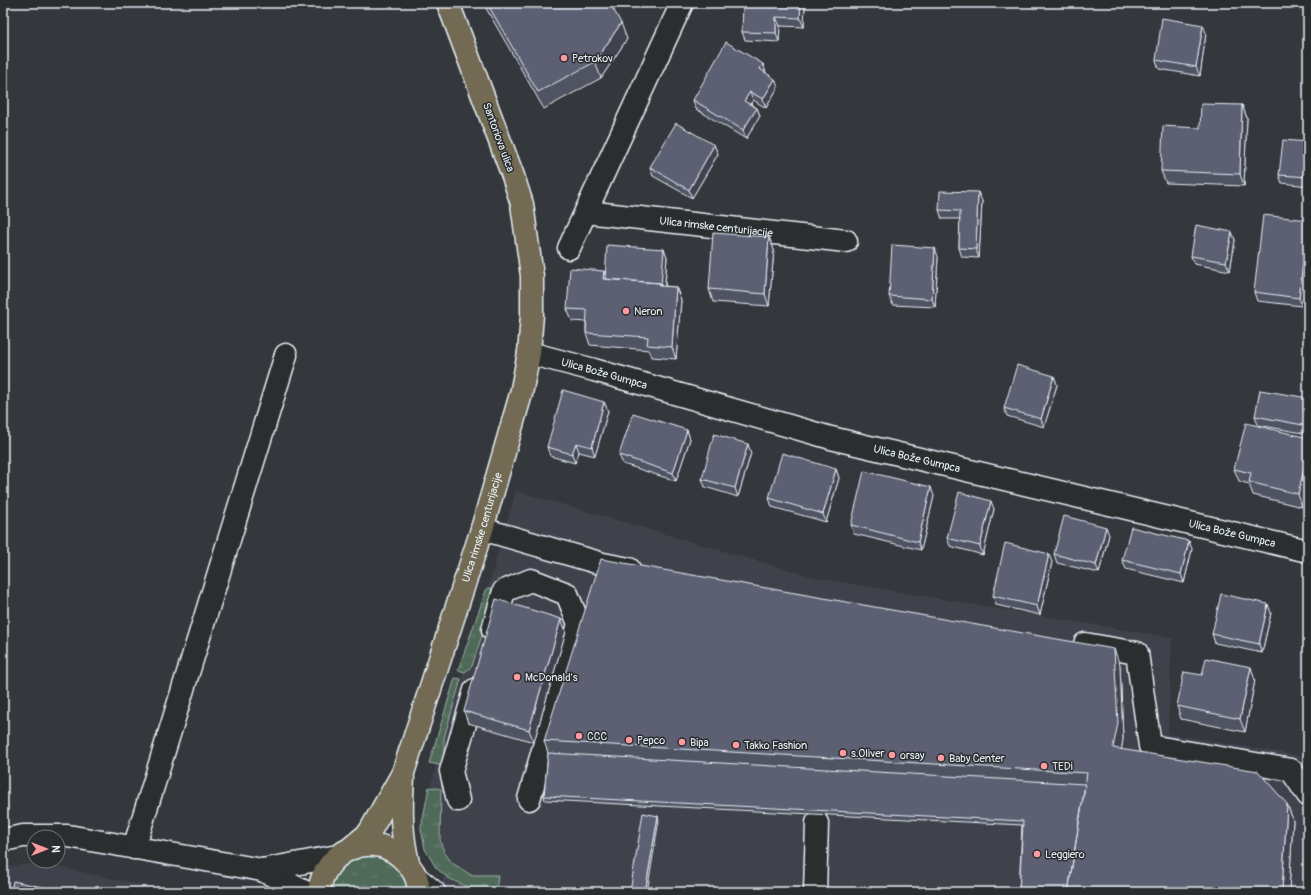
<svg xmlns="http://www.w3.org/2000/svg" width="1311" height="895" font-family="Pangolin,sans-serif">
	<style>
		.built { fill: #40434c }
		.grass { fill: url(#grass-tufts); stroke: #9caea8 }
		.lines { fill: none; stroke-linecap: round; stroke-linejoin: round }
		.minor-casing { stroke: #e8f1f8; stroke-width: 25 }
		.major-casing { stroke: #e8f1f8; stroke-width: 25 }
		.minor { stroke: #2a2d2e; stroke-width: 22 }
		.major { stroke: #736b52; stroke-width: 22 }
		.wall { fill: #505362; stroke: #e8f1f8 }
		.shaded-wall { fill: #414350; stroke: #e8f1f8 }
		.building { fill: #5d6072; stroke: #e8f1f8 }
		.poi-dot { fill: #ff9aa2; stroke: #2a2d2e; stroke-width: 1.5 }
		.labels { text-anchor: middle; stroke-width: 3; stroke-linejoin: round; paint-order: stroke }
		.poi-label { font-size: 11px; fill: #e8f1f8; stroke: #2a2d2e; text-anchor: start }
		.street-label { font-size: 11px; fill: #e8f1f8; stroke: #2a2d2e }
	</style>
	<defs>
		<pattern id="grass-tufts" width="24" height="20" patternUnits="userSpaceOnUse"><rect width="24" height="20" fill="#506a58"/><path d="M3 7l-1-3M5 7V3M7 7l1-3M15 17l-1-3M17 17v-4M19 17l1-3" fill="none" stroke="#698071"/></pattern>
	</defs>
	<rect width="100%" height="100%" fill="#34373c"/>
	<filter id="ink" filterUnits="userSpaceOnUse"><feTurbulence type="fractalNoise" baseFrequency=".025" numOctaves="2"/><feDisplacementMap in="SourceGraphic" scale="8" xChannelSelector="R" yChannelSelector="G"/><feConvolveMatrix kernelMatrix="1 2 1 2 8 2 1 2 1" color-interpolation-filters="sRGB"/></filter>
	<g filter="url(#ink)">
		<!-- built -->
		<path class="built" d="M516 491 817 578 1172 638 1168 734 1308 757V892H439L445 872 418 828Z
			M41 863 173 892H3V867Z"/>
		<!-- grass -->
		<path class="grass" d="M487 588 497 589 472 666 465 672 458 670Z
			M455 678 461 679 444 738V766L429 763Z
			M429 787 441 789 440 840 444 852 452 863 471 875H498L496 892H481L472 889 448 878 436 868 425 849 421 829Z
			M381 847 417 892H321L327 869Z"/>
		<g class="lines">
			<!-- minor casing -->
			<g class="minor-casing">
				<g id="minor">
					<path id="s1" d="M586 212 846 241"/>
					<path d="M569 248 682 3"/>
					<path id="s2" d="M529 353 594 370 831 438 1308 551"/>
					<path d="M482 529 603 564 629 569"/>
					<path d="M493 630 504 591 531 580 567 594 579 624 529 799"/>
					<path d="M1085 644 1137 653 1150 746 1291 770 1308 795"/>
					<path d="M458 800 451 771 475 690"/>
					<path d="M3 840 23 836H68L262 870 305 892"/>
					<path d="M134 848 286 355"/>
					<path d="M262 870 338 856"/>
					<path d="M416 877 434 892"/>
					<path d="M815 892 817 823"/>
				</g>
			</g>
			<!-- major casing -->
			<g class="major-casing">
				<g id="major">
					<path d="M403 778C401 810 401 832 408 863"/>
					<path id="s3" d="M352 847 369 833 403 773 482 529 521 394 529 353 532 315V276L522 204 513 176 448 3"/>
					<path d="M319 892C323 852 370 829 401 857 407 863 413 869 416 877 418 881 418 887 419 892"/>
				</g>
			</g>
			<!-- minor -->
			<use href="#minor" class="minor"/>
			<!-- major -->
			<use href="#major" class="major"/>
		</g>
		<!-- wall -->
		<path class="wall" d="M483 3H610L627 39 601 78 544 109Z
			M805 3 804 27 780 26 779 42 745 40 742 32Z
			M1206 33 1200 76 1159 69 1156 60Z
			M763 64 766 73 778 87 766 108 753 100 751 104 757 108 760 116 746 139 696 109 693 100Z
			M1242 105 1247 118 1244 186 1166 183 1161 171 1200 128Z
			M1308 142V186L1282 183 1279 175Z
			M714 145 718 154 692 198 653 176 650 167Z
			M982 201 979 258 962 257 959 248 960 219H942L939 210Z
			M1308 220 1302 306 1257 301 1254 292Z
			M1232 232 1235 240 1230 271 1194 264 1191 256Z
			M769 237 774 250 769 306 713 302 709 289Z
			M664 249 667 257 665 286 676 287 681 300 676 359 652 357 649 350 590 345 586 333V322L572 321 567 309 605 275Z
			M938 257 935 307 893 305 889 296Z
			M1054 376 1057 385 1044 427 1007 416 1004 408Z
			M1308 398V434L1258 425 1255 416Z
			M604 402 608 411 595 456 579 452 575 463 550 456 547 447Z
			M687 430 690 439 676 481 623 464 619 455Z
			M1308 438V484L1302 507 1253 495 1249 484 1239 481 1234 469Z
			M751 453 738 497 705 487 702 479Z
			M836 469 839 478 826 522 772 507 769 498Z
			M934 496 921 550 854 534 851 525Z
			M994 509 983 555 950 546 947 538Z
			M1109 535 1099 573 1057 563 1054 554Z
			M1192 549 1184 583 1126 569 1122 560Z
			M1052 562 1040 615 996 605 993 596Z
			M1271 613 1262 653 1215 643 1212 634Z
			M566 631 534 742 468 723 464 711Z
			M1120 665 1123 739 1121 750 1287 804 1293 820 1289 892H1019L1022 825 545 800 544 796 548 753 544 741Z
			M1202 675 1255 680 1245 732 1181 719 1177 706Z"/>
		<!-- shaded-wall -->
		<path class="shaded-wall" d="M801 3H805L804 27 800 18Z
			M776 17 780 26 779 42 776 33Z
			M621 23 627 39 601 78 595 62Z
			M1203 25 1206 33 1200 76 1196 67Z
			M763 64 766 73 760 69Z
			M775 79 778 87 766 108 763 99Z
			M750 92 753 100 747 109 744 101Z
			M1242 105 1247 118 1244 186 1240 174Z
			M757 108 760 116 746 139 743 130Z
			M714 145 718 154 692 198 689 190Z
			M978 192 982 201 979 258 976 249Z
			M1308 225V259L1302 306 1299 298Z
			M1232 232 1235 240 1230 271 1226 262Z
			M769 237 774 250 769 306 765 294Z
			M935 248 938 257 935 307 932 299Z
			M664 249 667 257 664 295 659 286Z
			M604 271 608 283 603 279Z
			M676 287 681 300 676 359 672 347Z
			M1054 376 1057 385 1044 427 1041 419Z
			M604 402 608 411 595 456 592 447Z
			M687 430 690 439 676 481 673 473Z
			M576 443 579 452 575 463 572 454Z
			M748 444 751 453 738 497 735 488Z
			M1308 452V484L1302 507 1298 494Z
			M836 469 839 478 826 522 823 514Z
			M931 487 934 496 921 550 918 542Z
			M991 501 994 509 983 555 980 546Z
			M1106 527 1109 535 1099 573 1096 565Z
			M1189 541 1192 549 1184 583 1181 574Z
			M1049 554 1052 562 1040 615 1037 606Z
			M1268 604 1271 613 1262 653 1259 644Z
			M561 619 566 631 534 742 529 730Z
			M1114 649 1120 665 1123 739 1119 765 1113 748Z
			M1251 667 1255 680 1245 732 1240 719Z
			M1287 804 1293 820 1289 892H1282Z
			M658 816 659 820 647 892H645Z"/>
		<!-- building -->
		<path class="building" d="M487 3H610L621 23 595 62 538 92Z
			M743 3H801L800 18 776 17V33L742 32Z
			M1162 18 1203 25 1196 67 1156 60Z
			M726 42 763 64 760 69 775 79 763 99 750 92 744 101 757 108 743 130 693 100Z
			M1201 104 1242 105 1240 174 1161 171 1163 126 1200 128Z
			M676 123 714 145 689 190 650 167Z
			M1283 140 1308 142V177L1279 175Z
			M940 191 978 192 976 249 959 248 960 211 939 210Z
			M1263 215 1308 220 1299 298 1254 292Z
			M1196 225 1232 232 1226 262 1191 256Z
			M713 233 769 237 765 294 709 289Z
			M607 245 664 249 661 286 660 283 605 279Z
			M892 245 935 248 932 299 889 296Z
			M570 268 604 271 603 279 660 283 659 286 676 287 672 347 647 345 648 337 586 333 587 310 567 309Z
			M1017 365 1054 376 1041 419 1004 408Z
			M563 390 604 402 592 447 576 443 572 454 547 447Z
			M1260 390 1308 398V426L1255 416Z
			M633 413 687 430 673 473 619 455Z
			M1246 423 1308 438V452L1298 494 1249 482 1251 473 1234 469Z
			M714 434 748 444 735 488 702 479Z
			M782 453 836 469 823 514 769 498Z
			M864 471 931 487 918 542 851 525Z
			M959 492 991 501 980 546 947 538Z
			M1064 516 1106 527 1096 565 1054 554Z
			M1131 527 1189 541 1181 574 1122 560Z
			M1005 543 1049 554 1037 606 993 596Z
			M601 559 1114 649 1118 723 1113 748 1258 771 1287 804 1282 892H1068L1087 773 544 741Z
			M1221 594 1268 604 1259 644 1212 634Z
			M496 599 561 619 529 730 464 711Z
			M1206 658 1251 667 1240 719 1177 706 1184 672 1202 675Z
			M548 753 1085 784 1068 892H1019L1023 821 544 796Z
			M643 813 658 816 645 892H630Z
			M13 881 66 892H11Z"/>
	</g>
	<!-- markers -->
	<g class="poi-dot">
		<circle cx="564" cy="58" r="4"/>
		<circle cx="626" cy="311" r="4"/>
		<circle cx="517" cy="677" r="4"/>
		<circle cx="579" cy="736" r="4"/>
		<circle cx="629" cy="740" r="4"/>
		<circle cx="682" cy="742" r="4"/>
		<circle cx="736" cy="745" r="4"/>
		<circle cx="843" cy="753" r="4"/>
		<circle cx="892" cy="755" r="4"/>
		<circle cx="941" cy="758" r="4"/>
		<circle cx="1044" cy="766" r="4"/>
		<circle cx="1037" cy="854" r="4"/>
	</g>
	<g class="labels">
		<!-- poi labels -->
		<g class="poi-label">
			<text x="572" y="62">Petrokov</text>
			<text x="634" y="315">Neron</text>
			<text x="525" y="681">McDonald's</text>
			<text x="587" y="740">CCC</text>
			<text x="637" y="744">Pepco</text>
			<text x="690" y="746">Bipa</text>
			<text x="744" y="749">Takko Fashion</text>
			<text x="851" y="757">s.Oliver</text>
			<text x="900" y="759">orsay</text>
			<text x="949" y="762">Baby Center</text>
			<text x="1052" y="770">TEDi</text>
			<text x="1045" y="858">Leggiero</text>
		</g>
		<!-- street labels -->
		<g class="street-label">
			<text transform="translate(499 137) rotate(70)" y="4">Santoriova ulica</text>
			<text dy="4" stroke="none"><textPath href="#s1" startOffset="131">Ulica rimske centurijacije</textPath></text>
			<text dy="4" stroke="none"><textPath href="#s2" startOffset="78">Ulica Bože Gumpca</textPath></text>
			<text dy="4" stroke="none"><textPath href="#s2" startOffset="402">Ulica Bože Gumpca</textPath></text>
			<text dy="4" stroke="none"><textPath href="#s3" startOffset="349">Ulica rimske centurijacije</textPath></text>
			<text dy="4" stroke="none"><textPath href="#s2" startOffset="726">Ulica Bože Gumpca</textPath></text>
		</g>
	</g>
	<!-- margin -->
	<rect width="1311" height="895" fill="none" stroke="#2a2d2e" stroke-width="16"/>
	<rect x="8" y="8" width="1295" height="879" fill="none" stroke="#e8f1f8" stroke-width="1.5" filter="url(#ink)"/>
	<!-- north arrow -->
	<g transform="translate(46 849) rotate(90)"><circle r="19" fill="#2a2d2e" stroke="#767b7f"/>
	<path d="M0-3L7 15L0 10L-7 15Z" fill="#ff9aa2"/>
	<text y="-6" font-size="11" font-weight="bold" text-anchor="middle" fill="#e8f1f8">N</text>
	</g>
</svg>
